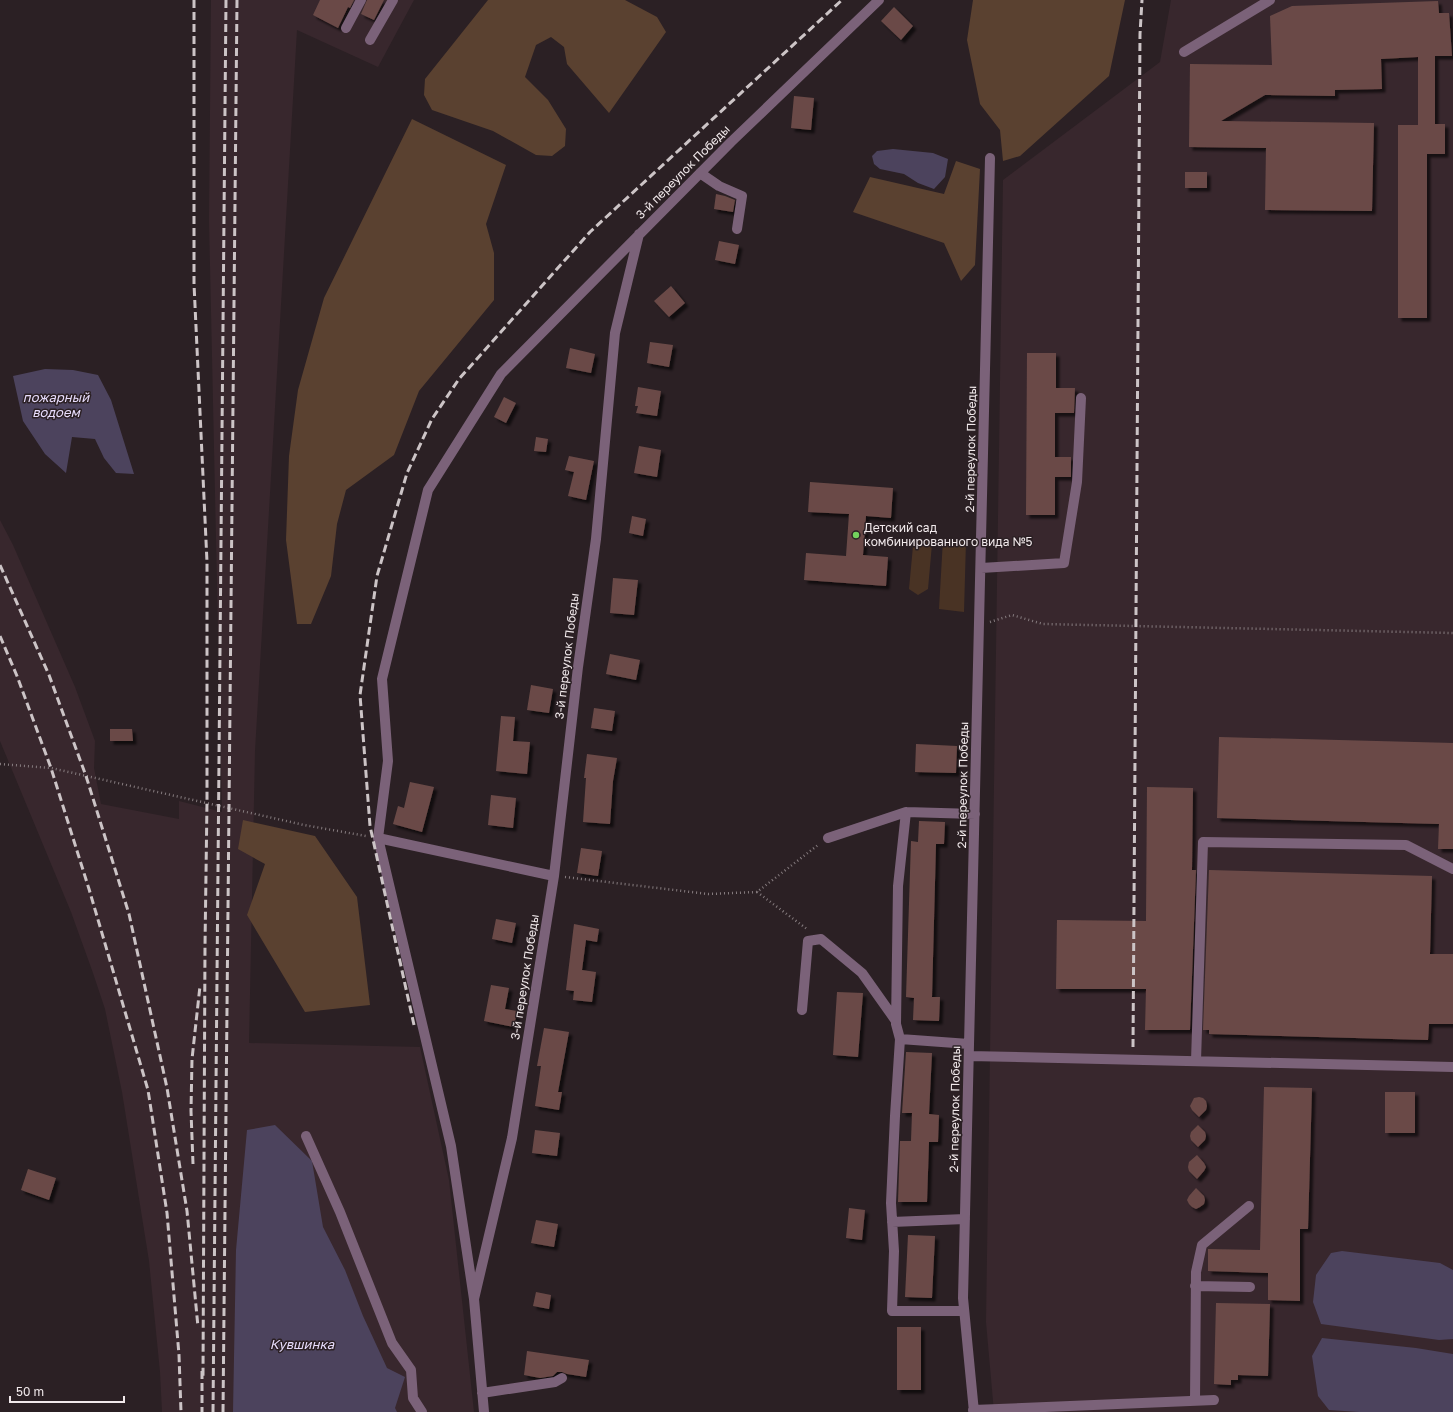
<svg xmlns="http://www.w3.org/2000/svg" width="1453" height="1412" font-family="'Golos Text',sans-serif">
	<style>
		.built { fill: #38272d }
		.green { fill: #493324 }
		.forest { fill: #5a4130 }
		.water { fill: #4c435d }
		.building { fill: #6a4a47; filter: url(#shadow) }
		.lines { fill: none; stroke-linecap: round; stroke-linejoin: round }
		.path { stroke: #867c7f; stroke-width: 2.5; stroke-dasharray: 1 3; stroke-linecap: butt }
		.minor { stroke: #7b6279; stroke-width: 10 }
		.rail { stroke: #ccc4c6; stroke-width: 3; stroke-dasharray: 8 4; stroke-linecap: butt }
		.poi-dot { fill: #73d25d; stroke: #2b2024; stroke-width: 1.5 }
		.labels { text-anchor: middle; stroke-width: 3; stroke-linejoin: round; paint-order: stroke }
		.street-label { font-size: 12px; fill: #f1e9eb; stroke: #2b2024 }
		.poi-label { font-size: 12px; fill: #f1e9eb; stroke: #2b2024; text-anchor: start }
		.water-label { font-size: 13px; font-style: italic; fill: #e7dcfc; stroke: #2b2024 }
	</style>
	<defs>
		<filter id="shadow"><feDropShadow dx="3.5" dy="3.5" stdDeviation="1" flood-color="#0009"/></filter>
	</defs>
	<rect width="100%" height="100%" fill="#2b2024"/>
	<!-- built -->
	<path class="built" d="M211 0H414L378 67 297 30 255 751 249 1043 420 1047 449 1180 474 1412H162L160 1372 149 1261 122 1092 105 1009 93 973 71 912 0 741V520L13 545 75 687 95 741 94 768 101 804 179 819V801L222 812 209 220Z
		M1171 0H1453V1412H994L986 1322 1003 180 1160 62Z"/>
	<!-- green -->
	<path class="green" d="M943 539 966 541 964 612 939 609Z
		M919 540 927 541 932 544 928 589 918 595 909 589 913 546Z"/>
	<!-- forest -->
	<path class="forest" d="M488 0H625L657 17 666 32 609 113 567 64 564 47 551 37 536 45 525 77 548 100 566 129 565 146 552 156 536 155 493 131 432 110 424 95 425 79Z
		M973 0H1125L1109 76 1020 156 1003 161 1000 130 980 104 967 40Z
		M412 119 506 165 486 224 494 253V300L419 391 394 455 346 490 337 524 331 576 311 624H297L286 540 289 456 298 390 324 298Z
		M956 161 980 169 975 265 961 281 944 243 853 212 870 177 944 194Z
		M243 820 315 836 357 897 370 1005 305 1012 247 915 265 864 238 849Z"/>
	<!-- water -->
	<path class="water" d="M893 149 933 153 948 159 945 177 934 189 918 183 904 174 880 169 874 164 872 156 877 151Z
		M45 369 73 370 98 375 111 400 134 474 116 473 104 458 95 439 72 437 66 473 45 454 23 421 13 376Z
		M275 1125 312 1161 323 1227 345 1270 363 1316 387 1368 405 1377 395 1408 397 1412H233L236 1250 247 1130Z
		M1342 1251 1440 1263 1453 1270V1339L1439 1340 1321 1324 1313 1302 1316 1275 1331 1253Z
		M1322 1338 1416 1348 1453 1354V1412H1359L1329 1410 1318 1396 1312 1356Z"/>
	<!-- building -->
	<path class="building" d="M320 0H354L350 8 348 7 338 28 313 15Z
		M367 0H384L374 20 361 14Z
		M1438 1 1439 13H1449L1452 56H1435V124H1445V154H1427V318H1398V125H1418V57L1381 59 1382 89 1335 90V96L1265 95 1221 121 1374 123 1372 211 1265 210 1266 148 1189 147 1190 64 1272 65 1270 16 1292 6Z
		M894 7 913 26 901 40 881 21Z
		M794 96 814 98 811 130 791 128Z
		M1185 172H1207V188H1185Z
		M716 194 725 196 735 200 733 212 714 209Z
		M719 241 739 245 735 264 715 260Z
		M671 286 685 303 669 317 654 301Z
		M650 342 673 345 669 367 647 363Z
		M570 348 595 354 591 373 566 368Z
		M1027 353H1056V388H1075L1074 413H1055V457H1071V477H1055V515H1026Z
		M638 387 661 391 657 416 636 413 638 406H635Z
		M504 397 516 403 506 423 494 417Z
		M536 437 548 439 546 452 534 451Z
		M639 446 661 450 657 477 634 473Z
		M569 456 594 461 586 500 568 496 574 472 565 470Z
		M810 482 893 488 891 518 866 516 863 555 888 557 886 586 804 580 806 553 846 556 849 514 808 512Z
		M632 516 646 519 643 536 629 533Z
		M613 578 638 580 634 615 610 613Z
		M610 654 640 660 636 680 606 674Z
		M531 685 553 689 549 713 527 710Z
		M594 708 615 711 612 731 591 728Z
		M501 716 515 717 513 741 530 742 527 774 496 771Z
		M110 729H132L133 741H110Z
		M1219 737 1453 743V849H1438L1439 824 1217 818Z
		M916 744 957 746 956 773 915 772Z
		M587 754 617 758 613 781 610 824 583 822 586 778H584Z
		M410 782 434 787 422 832 393 824 398 806 404 808Z
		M1147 787 1193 788 1192 870H1196L1190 1030H1145L1146 989H1056L1057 920 1146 921Z
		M491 795 516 798 513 828 488 825Z
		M919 821 945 822 944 844H936L932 997H940L939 1021 913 1020 914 998 906 997 911 841 918 842Z
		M581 848 602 851 598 876 577 873Z
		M1209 870 1432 876 1430 954H1453V1024H1429L1428 1040 1209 1034V1030H1203Z
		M496 919 516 923 512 943 492 939Z
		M574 924 599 929 597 942 586 940 582 970 596 972 592 1002 573 1000 574 991 566 990Z
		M491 985 509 988 505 1009 517 1011 514 1027 484 1021Z
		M837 992 863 993 858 1057 833 1055Z
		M544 1028 569 1032 558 1092H562L559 1110 535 1106 541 1066H537Z
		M906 1052 932 1053 929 1114 939 1115 938 1142H929L927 1202H898L900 1141H911L912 1113H902Z
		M1264 1087 1312 1088 1308 1229H1300V1301L1268 1300V1273L1208 1271V1249L1260 1250Z
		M1385 1092H1415V1133H1385Z
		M1199 1097 1203 1098 1206 1101 1207 1106 1206 1110 1199 1117 1192 1110 1190 1106 1194 1098Z
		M1198 1125 1205 1132 1206 1136 1205 1140 1198 1147 1191 1140 1190 1136 1191 1132Z
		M535 1130 560 1133 557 1156 532 1153Z
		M1197 1155 1204 1163 1206 1167 1204 1171 1197 1179 1189 1171 1188 1167 1189 1162Z
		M28 1169 56 1178 49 1200 21 1190Z
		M1196 1188 1204 1196 1205 1200 1204 1204 1200 1207 1196 1209 1192 1207 1189 1204 1187 1200 1189 1196Z
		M849 1208 865 1210 862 1240 846 1238Z
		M536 1220 558 1224 554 1247 531 1243Z
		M908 1235 935 1236 932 1298 905 1297Z
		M536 1292 551 1295 549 1309 533 1306Z
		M1216 1303 1270 1304 1268 1376 1238 1375V1380H1231V1385L1214 1384Z
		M897 1327H921V1390H897Z
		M527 1351 589 1360 586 1377 567 1374 562 1372H557L553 1376 540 1378 524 1375Z"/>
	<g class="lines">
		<!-- path -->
		<path class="path" d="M990 622 1012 615 1043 624 1453 633
			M0 764 51 768 304 825 366 836
			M565 877 708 894 757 892 818 845
			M757 892 807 929"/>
		<!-- minor -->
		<path class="minor" d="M346 28 361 0
			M370 40 393 0
			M1184 52 1270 0
			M700 173 719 186 742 196 737 229
			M981 568 1064 563 1077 482 1081 398
			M906 812 898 886 896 1024 900 1039 969 1044
			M378 838 554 876
			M828 838 906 812 975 814
			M802 1010 808 941 821 939 862 973 896 1021
			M900 1039 895 1116 891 1203 894 1251 892 1311H964
			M969 1056 1453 1067
			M1196 1061 1203 842 1406 845 1453 869
			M306 1136 340 1212 392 1343 411 1370 413 1398 422 1412
			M892 1222 965 1219
			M1195 1286 1250 1287
			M474 1299 451 1146 378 838 388 761 382 679 428 490 501 374 731 142 879 0
			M482 1393 555 1382 562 1378
			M1195 1401 1196 1272 1202 1245 1249 1206
			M973 1410 1214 1400
			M484 1412 474 1299 512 1138 554 876 578 667 596 539 615 333 639 234
			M974 1412 963 1298 990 158"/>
		<!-- rail -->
		<path class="rail" d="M194 0V284L207 562V802L205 946 203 1377
			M0 565 49 675 86 776 129 914 167 1088 187 1211 198 1327
			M0 636 17 676 51 768 89 889 148 1090 167 1213 179 1355 181 1412
			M414 1025 370 826 360 695 377 576 407 473 432 419 459 379 590 232 842 0
			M1133 1047 1140 34 1142 0
			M193 1164 191 1111 192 1059 200 986
			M202 1371V1412
			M213 1412 226 0
			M223 1412 237 0"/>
	</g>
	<!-- markers -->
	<circle class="poi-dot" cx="856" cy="535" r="4"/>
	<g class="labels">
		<!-- street labels -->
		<g class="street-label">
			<text transform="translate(683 172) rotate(-45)" y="4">3-й переулок Победы</text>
			<text transform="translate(971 449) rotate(-89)" y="4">2-й переулок Победы</text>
			<text transform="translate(567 656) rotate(-83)" y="4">3-й переулок Победы</text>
			<text transform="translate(963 785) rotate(-89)" y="4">2-й переулок Победы</text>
			<text transform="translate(525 977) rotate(-81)" y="4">3-й переулок Победы</text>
			<text transform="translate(955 1109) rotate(-89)" y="4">2-й переулок Победы</text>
		</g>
		<!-- poi labels -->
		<g class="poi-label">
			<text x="864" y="532">Детский сад<tspan x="864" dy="14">комбинированного вида №5</tspan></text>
		</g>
		<!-- water labels -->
		<g class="water-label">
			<text x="56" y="402">пожарный<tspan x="56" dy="15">водоем</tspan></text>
			<text x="302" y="1349">Кувшинка</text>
		</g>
	</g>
	<!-- scale -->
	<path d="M10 1396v6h114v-6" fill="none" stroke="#f1e9eb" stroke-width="2"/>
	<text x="16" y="1396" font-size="12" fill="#f1e9eb" stroke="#2b2024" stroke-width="3" paint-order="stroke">50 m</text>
</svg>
